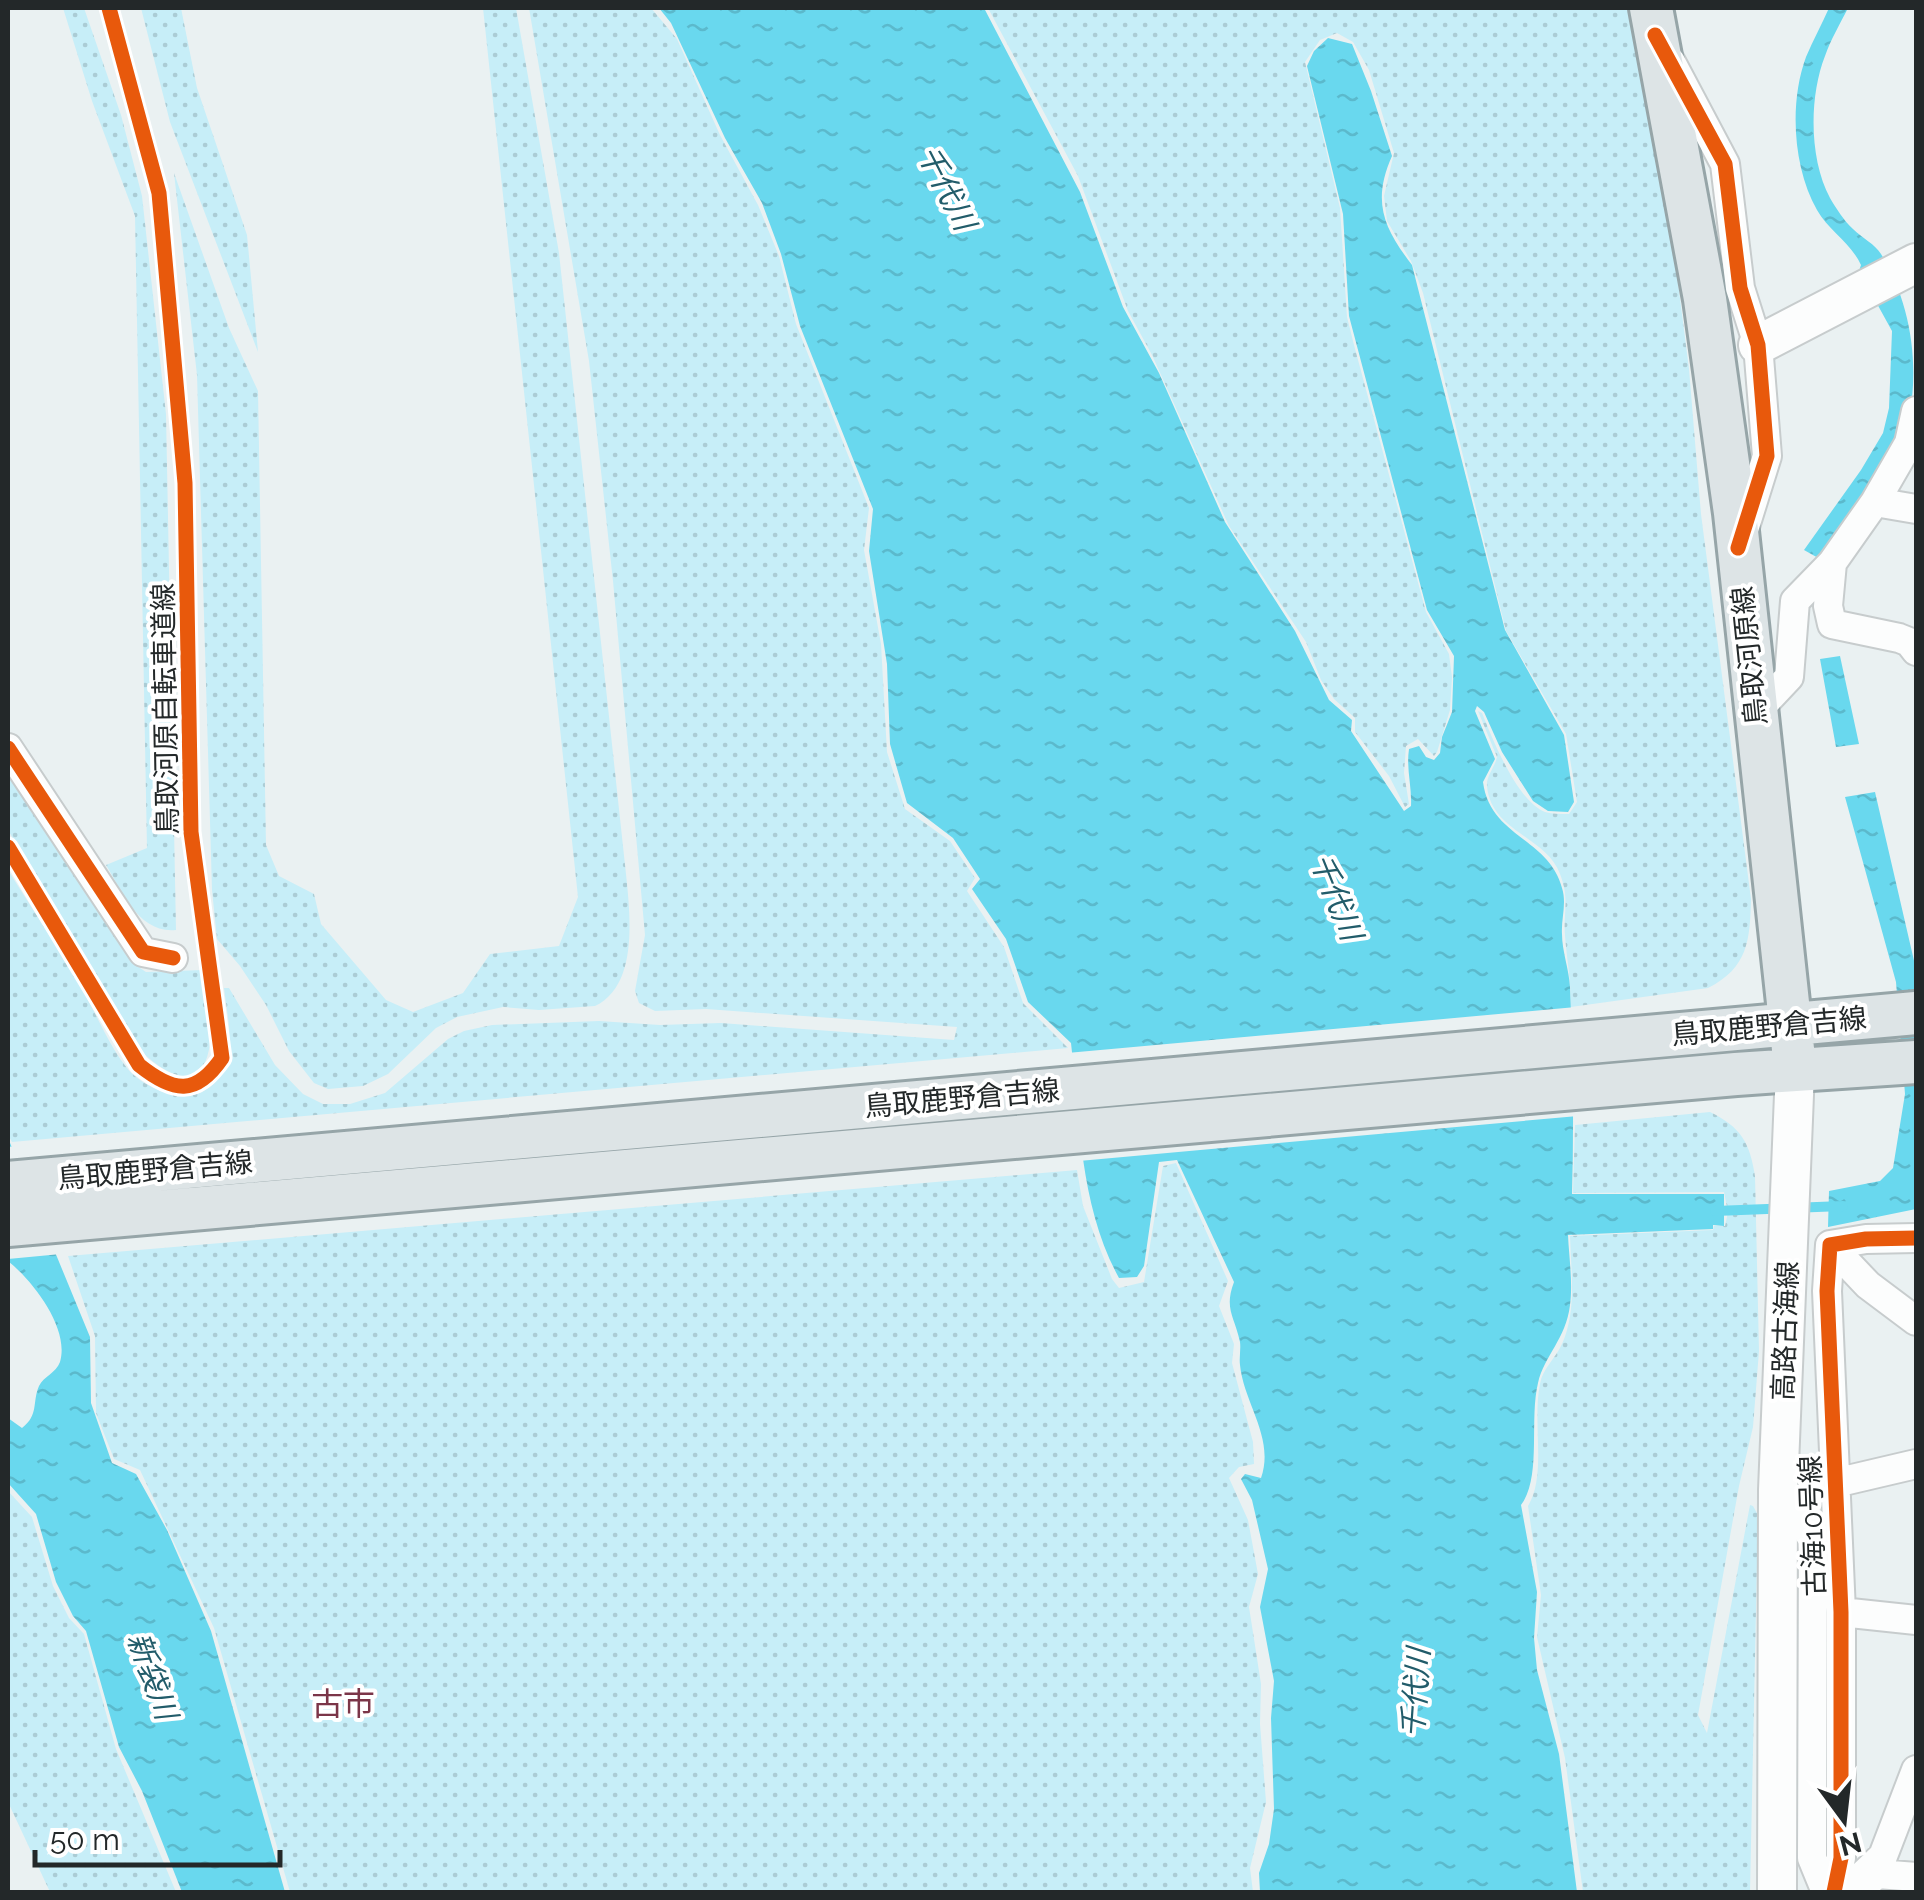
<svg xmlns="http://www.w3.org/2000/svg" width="1924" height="1900" font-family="Raleway,'Noto Sans JP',sans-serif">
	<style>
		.green { fill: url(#green-dots) }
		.water { fill: url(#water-ripples) }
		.pier { fill: #eaf1f2 }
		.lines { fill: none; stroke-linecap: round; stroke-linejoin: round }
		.stream { stroke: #69d8ee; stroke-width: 10 }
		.street-casing { stroke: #c7cccd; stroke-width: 32 }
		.secondary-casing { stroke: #c7cccd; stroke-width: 42 }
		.primary-casing { stroke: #96a5a8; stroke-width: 48 }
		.street { stroke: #fcfdfd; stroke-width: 28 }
		.secondary { stroke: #fcfdfd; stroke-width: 38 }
		.primary { stroke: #dde4e6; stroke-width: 42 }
		.cycleway-casing { stroke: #fff; stroke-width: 21 }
		.cycleway { stroke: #e8590c; stroke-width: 15 }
		.labels { text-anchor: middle; stroke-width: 8; stroke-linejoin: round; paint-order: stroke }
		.street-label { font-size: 28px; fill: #232829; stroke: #fff }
		.water-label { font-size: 30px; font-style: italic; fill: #225c6a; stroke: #fff }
		.quarter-label { font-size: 32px; fill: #7b3548; stroke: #fff }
	</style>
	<defs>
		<pattern id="green-dots" width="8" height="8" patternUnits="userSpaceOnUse" patternTransform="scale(2.5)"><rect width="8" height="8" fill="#c7eef8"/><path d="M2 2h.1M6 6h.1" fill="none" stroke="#abccd5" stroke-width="1.8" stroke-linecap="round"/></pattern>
		<pattern id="water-ripples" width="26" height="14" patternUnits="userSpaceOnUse" patternTransform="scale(2.5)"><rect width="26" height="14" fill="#69d8ee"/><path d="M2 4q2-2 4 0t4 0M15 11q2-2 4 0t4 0" fill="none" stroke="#5bb9cc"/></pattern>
	</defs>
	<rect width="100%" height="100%" fill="#eaf1f2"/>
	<!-- green -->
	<path class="green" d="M63 8H84L121 115 142 196 166 414 176 930C139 934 122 891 106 865L147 848 135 216 92 101Z
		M141 8H181L197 88 247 235 258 352 170 122Z
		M483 8H516L559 253 626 874C630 914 639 985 595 1006L539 1010 503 1007 457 1017 436 1028 388 1074 363 1086 328 1089 314 1083 289 1051 266 1005 240 966 217 939 212 890 197 375 174 173 229 328 258 391 266 845 279 876 314 894 321 924 386 1000 413 1012 463 993 490 954 559 946 578 897Z
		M529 8H651L677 39 720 135 758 205 779 256 796 324 869 508 864 550 881 644 887 752 905 809 950 841 975 878 967 891 1004 947 1023 1003 1068 1048 12 1142 8 1135V870C32 909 58 947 81 987 96 1013 108 1044 127 1068 142 1087 180 1103 202 1092 242 1072 228 1024 224 988H229L275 1065 303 1094 323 1104H350L385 1093 448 1039 464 1031 492 1025 599 1021 660 1025 721 1023 954 1040 957 1027 706 1009 655 1011 639 1003 635 991 645 935 613 581 589 361Z
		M988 8H1627L1651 112 1672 236 1689 369 1701 514 1751 899C1750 940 1748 968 1708 988L1571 1007C1571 982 1567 960 1565 936 1563 912 1570 900 1560 874 1546 836 1491 832 1487 786 1486 776 1495 767 1497 757L1478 711 1482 713C1493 740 1517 801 1545 812 1552 814 1561 814 1569 814L1577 802 1566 734 1506 631 1423 293 1411 261 1387 221 1384 196 1394 153 1369 70 1353 42 1337 33 1320 40 1305 62 1340 208 1347 317 1354 345 1426 612 1449 654 1452 677 1450 710 1437 752 1434 756 1418 739 1406 746 1404 773 1409 804 1405 807 1389 776 1355 732V718L1334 699 1321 680 1306 642 1229 526 1152 355 1128 311 1078 176Z
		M8 767 50 826 137 966 146 972 203 970C207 1003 221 1050 196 1076 172 1081 152 1061 135 1046L8 830Z
		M1710 1112C1741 1127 1750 1143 1755 1176L1759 1351 1753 1427 1739 1486 1698 1715 1707 1733 1750 1505 1753 1506 1758 1515 1750 1892H1583L1565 1758 1537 1637 1541 1595 1528 1506C1547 1475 1532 1422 1540 1384 1542 1369 1556 1358 1562 1344 1577 1310 1571 1272 1570 1236L1713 1230 1714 1226H1725L1728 1212 1724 1192 1573 1193 1575 1125Z
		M1176 1163 1228 1281 1219 1306 1234 1344 1232 1363 1253 1442 1254 1464 1239 1467 1229 1478 1248 1520 1258 1574 1249 1607 1261 1684 1260 1724 1266 1802 1250 1868 1253 1892H290L214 1628 140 1470 114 1459 96 1413 95 1336 68 1256 1077 1170 1083 1206 1112 1279 1119 1288 1144 1282 1163 1166Z
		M8 1491 32 1517 53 1586 69 1618 84 1634 116 1749 176 1892H50L8 1802Z"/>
	<!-- water -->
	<path class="water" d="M659 8H984L1080 192 1123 307 1159 373 1225 522 1295 631 1329 700 1352 720 1351 731 1404 811 1411 806C1412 786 1406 769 1409 749L1419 746 1426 757 1434 760 1440 753 1442 737 1452 712 1454 656 1427 610 1349 316 1343 214 1307 66 1314 51 1328 38 1352 44 1371 91 1392 156C1372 201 1383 227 1412 265L1505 630 1564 735 1574 802 1568 812 1548 811 1533 801 1502 752 1484 712 1477 706 1475 711 1495 759 1483 782C1490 837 1549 838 1562 888 1567 904 1561 918 1562 934 1562 951 1569 969 1570 987 1573 1056 1574 1125 1572 1194H1724V1226L1713 1225V1229L1568 1235C1569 1257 1573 1283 1570 1305 1566 1339 1544 1356 1538 1383 1529 1420 1542 1477 1521 1505L1537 1592 1534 1638 1537 1670 1559 1754 1577 1892H1260L1259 1873 1269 1844 1274 1809 1271 1718 1274 1681 1260 1607 1268 1569 1252 1500 1241 1479 1245 1474 1261 1478C1275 1438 1244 1404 1240 1365 1239 1357 1241 1350 1240 1342 1234 1315 1224 1309 1234 1282L1177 1160 1159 1162 1144 1266 1137 1277 1119 1278C1080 1207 1080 1122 1071 1043L1028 1002 1006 939 972 889 980 879 953 838 907 803 890 744 887 664 869 551 873 509 800 326 781 254 762 203 725 138 671 23Z
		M1829 8H1848C1840 24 1831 39 1825 56 1809 97 1809 159 1830 198 1836 208 1844 221 1853 229 1862 238 1875 244 1881 254 1910 301 1920 363 1909 417 1901 453 1843 525 1820 559L1804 550 1861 470 1883 433 1889 408 1892 331 1859 271 1861 265C1851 243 1829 231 1817 210 1793 168 1789 103 1806 57 1813 40 1822 24 1829 8Z
		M1840 656 1859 744 1836 747 1820 659Z
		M1875 792 1915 965 1916 1209 1828 1227 1829 1191 1880 1181 1893 1168 1905 1094 1896 982 1845 797Z
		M8 1138 90 1337 91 1403 112 1463 136 1474 167 1530 211 1631 285 1892H182L142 1791 119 1747 86 1631 73 1616 56 1582 36 1514 8 1483V1418L22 1428C39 1415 32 1402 39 1386 44 1376 56 1373 60 1362 70 1328 32 1280 8 1261Z"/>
	<!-- pier -->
	<path class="pier" d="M1576 1007 1578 1116 1079 1161 1067 1053Z
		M16 1146 61 1254 8 1259V1147Z"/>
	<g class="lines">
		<!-- stream -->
		<path class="stream" d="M1715 1211 1843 1206"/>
		<!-- street casing -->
		<g class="street-casing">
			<path id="street" d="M1671 62 1725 164 1740 288 1758 345 1767 456 1743 533
				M1875 502 1916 509
				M1832 563 1828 606 1832 624 1899 638 1909 642 1916 651
				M1756 712 1789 677 1795 601 1832 563 1875 502 1909 443 1916 411
				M8 748 143 952 173 958
				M1830 1245 1868 1285 1916 1321
				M1835 1483 1916 1464
				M1778 1490 1813 1539 1812 1858 1826 1892
				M1841 1612 1916 1620
				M1861 1886 1878 1874 1916 1877
				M1834 1892 1841 1858V1612L1827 1291 1830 1245 1866 1239 1916 1238
				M1845 1892 1883 1856 1916 1770"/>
		</g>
		<!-- secondary casing -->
		<g class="secondary-casing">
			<path id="secondary" d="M1758 345 1916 263
				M1777 1892 1778 1490 1795 1070"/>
		</g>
		<!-- primary casing -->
		<g class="primary-casing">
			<path id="primary" d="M1651 8 1705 299 1735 513 1793 1049
				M8 1183 1916 1013
				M8 1225 1736 1074 1916 1062"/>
		</g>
		<!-- street -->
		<use href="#street" class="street"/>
		<!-- secondary -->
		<use href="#secondary" class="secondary"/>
		<!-- primary -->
		<use href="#primary" class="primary"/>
		<!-- cycleway casing -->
		<g class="cycleway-casing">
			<path id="cycleway" d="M1655 35 1725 164 1740 288 1758 345 1767 456 1738 548
				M8 748 143 952 173 958
				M8 847 139 1065C174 1093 196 1096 222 1058L191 832 185 483 159 193 109 8
				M1834 1892 1841 1858V1612L1827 1291 1830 1245 1866 1239 1916 1238"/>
		</g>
		<!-- cycleway -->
		<use href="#cycleway" class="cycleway"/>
	</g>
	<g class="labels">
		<!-- street labels -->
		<g class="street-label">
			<text transform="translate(1749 656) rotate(-96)" y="10">鳥取河原線</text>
			<text transform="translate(165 709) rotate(-91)" y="10">鳥取河原自転車道線</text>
			<text transform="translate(1769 1026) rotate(-5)" y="10">鳥取鹿野倉吉線</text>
			<text transform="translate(962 1098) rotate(-5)" y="10">鳥取鹿野倉吉線</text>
			<text transform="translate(155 1170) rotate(-5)" y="10">鳥取鹿野倉吉線</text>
			<text transform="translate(1785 1331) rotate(-88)" y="10">高路古海線</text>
			<text transform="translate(1812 1526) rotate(-92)" y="10">古海10号線</text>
		</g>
		<!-- water labels -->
		<g class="water-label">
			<text transform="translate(946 188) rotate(63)" y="10">千代川</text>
			<text transform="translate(1336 897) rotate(68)" y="10">千代川</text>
			<text transform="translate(152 1676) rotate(70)" y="10">新袋川</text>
			<text transform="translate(1416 1693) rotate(-86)" y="10">千代川</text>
		</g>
		<!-- quarter labels -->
		<g class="quarter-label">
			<text x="343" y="1715">古市</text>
		</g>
	</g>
	<!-- border -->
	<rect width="1924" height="1900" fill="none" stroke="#232829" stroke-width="20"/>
	<!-- north arrow -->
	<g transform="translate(1844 1820) rotate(165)" stroke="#ffffff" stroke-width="8" paint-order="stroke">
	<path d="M0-8L18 38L0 25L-18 38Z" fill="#232829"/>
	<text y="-15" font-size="28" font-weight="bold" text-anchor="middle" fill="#232829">N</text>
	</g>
	<!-- scale -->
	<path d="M35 1850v15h245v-15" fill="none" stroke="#232829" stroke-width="5"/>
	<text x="50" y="1850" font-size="30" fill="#232829" stroke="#ffffff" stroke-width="8" paint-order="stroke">50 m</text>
</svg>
